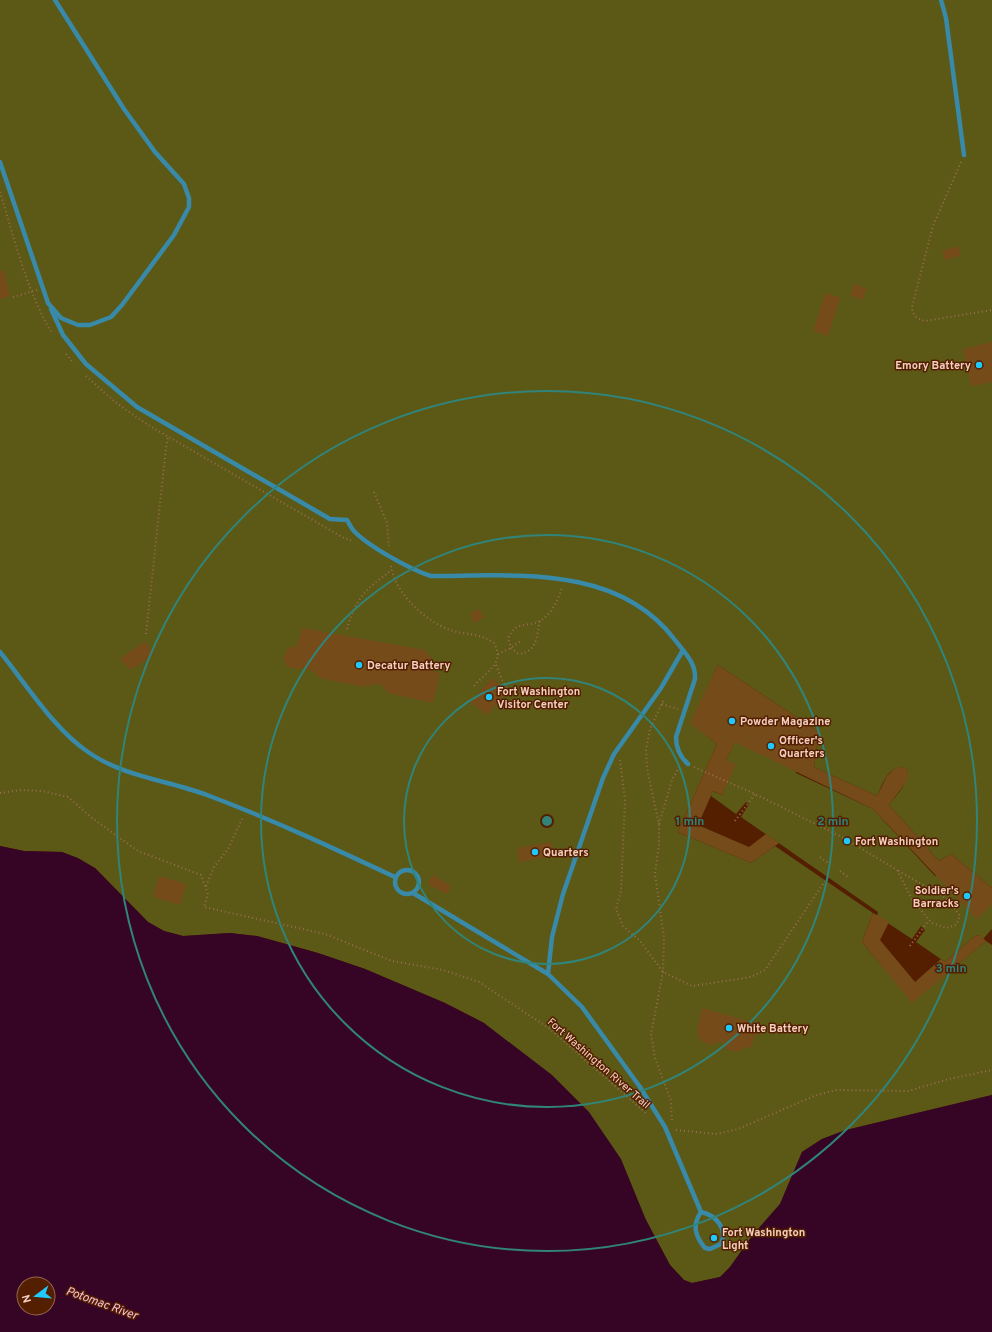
<svg xmlns="http://www.w3.org/2000/svg" width="992" height="1332" font-family="Overpass,sans-serif">
	<style>
		.green { fill: #5c5816 }
		.water { fill: #360525; fill-rule: evenodd }
		.building { fill: #764b1a }
		.lines { fill: none; stroke-linecap: round; stroke-linejoin: round }
		.path { stroke: #9b6d55; stroke-width: 2; stroke-dasharray: 1 3; stroke-linecap: butt }
		.service { stroke: #388aa8; stroke-width: 4.5 }
		.ring { fill: none; stroke: #31847a; stroke-width: 2 }
		.poi-dot { fill: #20c9fd; stroke: #541e00; stroke-width: 1.5 }
		.labels { text-anchor: middle; stroke-width: 3; stroke-linejoin: round; paint-order: stroke }
		.poi-label { font-size: 11px; font-weight: bold; fill: #f4d0c0; stroke: #541e00; text-anchor: start }
		.street-label { font-size: 11px; fill: #f4d0c0; stroke: #541e00 }
		.water-label { font-size: 12px; font-style: italic; fill: #f5c1dc; stroke: #541e00 }
		.centre { fill: #31847a; stroke: #541e00; stroke-width: 2 }
		.ring-label { font-size: 12px; text-anchor: middle; font-weight: bold; fill: #31847a; stroke: #541e00; stroke-width: 3; stroke-linejoin: round; paint-order: stroke }
	</style>
	<rect width="100%" height="100%" fill="#541e00"/>
	<!-- green -->
	<path class="green" d="M0 0H992V888L951 854 939 861 889 805C897 794 911 782 906 768 888 764 883 784 877 796L814 767 819 732 718 665 691 723 717 744 678 832 751 863 775 846 873 913 862 942 912 1002 986 941 992 945V1095L846 1130 822 1139 802 1152 780 1204 752 1236 730 1267 720 1277 692 1283 684 1280 670 1265 646 1220 484 1023 445 1003 365 969 318 953 257 936 230 933 183 936 164 931 148 922 95 868 62 852 24 851 0 846Z
		M736 739 798 755 796 773 873 809 935 876 953 868 992 898V929L983 939 980 935 975 936 945 962 916 942 925 930 921 926 912 939 877 916 878 912 741 817 749 804 746 802 736 814 711 796 712 791 722 795 731 774 726 760Z"/>
	<!-- water -->
	<path class="water" d="M0 846 24 851 62 852 78 858 95 868 148 922 164 931 183 936 230 933 257 936 318 953 365 969 445 1003 484 1023 552 1075 589 1112 621 1159 646 1220 670 1265 684 1280 692 1283 720 1277 730 1267 752 1236 780 1204 802 1152 822 1139 846 1130 992 1095V1332H0ZM24 1284H48V1308H24Z"/>
	<!-- building -->
	<path class="building" d="M958 246 961 255 945 260 942 251Z
		M0 271H4L10 296 0 299Z
		M855 284 867 289 862 300 850 295Z
		M825 293 840 298 828 336 813 331Z
		M992 342V382L971 386 963 349Z
		M479 609 484 617 475 623 470 614Z
		M302 628 425 650 433 660 432 671 440 673 433 703 388 693 381 684 370 685 364 687 320 678 311 670 288 667 283 659 288 648 297 646Z
		M145 641 154 654 132 669 128 668 120 659Z
		M718 665 819 732 814 767 877 796 887 776 894 769 900 767 906 768 908 774 907 781 889 805 939 861 951 854 992 888V904L977 919 873 809 735 742 726 760 736 765 722 795 713 791 698 825 749 847 766 834 779 843 751 863 678 832 717 744 690 723Z
		M492 678 507 691 487 715 471 702Z
		M551 842 554 856 519 862 517 848Z
		M433 875 451 886 447 894 428 884Z
		M159 876 186 884 180 905 153 897Z
		M873 913 889 922 880 940 915 982 941 959 945 962 975 936 980 935 986 941 912 1003 862 942Z
		M702 1008 762 1025 759 1035H755L751 1048 745 1047 737 1052 726 1049 722 1041 710 1045 700 1040 697 1031Z"/>
	<g class="lines">
		<!-- path -->
		<path class="path" d="M961 162 933 226 912 307C913 316 916 318 925 321L992 310
			M0 192C15 240 26 290 52 333
			M13 297 37 290
			M66 354 72 361
			M86 376 115 402 148 425 344 538 353 541
			M374 492 387 523 389 546
			M391 566C395 593 425 621 450 630 465 635 481 633 494 643 506 664 485 672 474 686
			M540 621C536 637 538 651 519 654L511 648 508 638C517 620 525 628 540 621 551 615 559 599 562 587
			M347 629C356 597 366 589 392 570
			M146 634 166 448 168 437
			M498 654 511 648 522 640
			M496 665 503 682 510 694
			M663 701 650 729 646 749 647 768 659 825V844L655 874 664 938 663 972 651 1034 655 1058 671 1101 672 1123
			M662 704 678 709
			M620 760 625 799 621 891 616 909 623 926 640 941 663 972 692 986 751 977 765 970 825 881
			M694 767 755 794 842 837 897 870 913 901 932 923 946 928 956 925 960 916 949 900 897 870
			M0 793 21 790 42 791 68 797 92 818 138 851 201 875 208 894 204 907 325 934 392 961 443 970 479 982 550 1029 648 1115
			M735 821 755 794
			M659 824 672 780 680 766
			M820 857 828 863
			M840 871 848 877
			M206 886 214 867 228 849 243 817
			M910 946 929 920
			M676 1130 716 1134 738 1129 814 1096 836 1090 908 1091 949 1079 992 1070"/>
		<!-- service -->
		<path class="service" d="M941 0 946 18 964 155
			M0 162 48 303 61 318 78 325H90L111 317 122 305 174 235 189 207V198L184 184 155 152 124 109 55 0
			M51 309 63 335 86 364 137 407 330 519 347 520C349 523 351 528 354 531 368 546 411 570 431 576 515 576 618 564 675 640 685 653 696 663 695 679L676 737C676 748 679 756 688 764
			M0 652C26 684 54 729 88 752 124 777 167 780 207 795 271 819 333 848 395 877
			M395 882a12 12 0 1 1 24 0a12 12 0 1 1-24 0Z
			M413 893 548 974 582 1007 640 1087 665 1127 701 1212C692 1225 695 1236 705 1248L710 1249 721 1244C728 1229 716 1215 701 1212
			M548 974 552 937 563 894 603 778 614 754 661 688 683 650"/>
	</g>
	<!-- distance rings -->
	<g class="ring">
		<circle cx="547" cy="821" r="143"/>
		<circle cx="547" cy="821" r="286"/>
		<circle cx="547" cy="821" r="430"/>
	</g>
	<!-- markers -->
	<g class="poi-dot">
		<circle cx="979" cy="365" r="4"/>
		<circle cx="359" cy="665" r="4"/>
		<circle cx="489" cy="697" r="4"/>
		<circle cx="732" cy="721" r="4"/>
		<circle cx="771" cy="746" r="4"/>
		<circle cx="847" cy="841" r="4"/>
		<circle cx="535" cy="852" r="4"/>
		<circle cx="967" cy="896" r="4"/>
		<circle cx="729" cy="1028" r="4"/>
		<circle cx="714" cy="1238" r="4"/>
	</g>
	<g class="labels">
		<!-- poi labels -->
		<g class="poi-label">
			<text x="971" y="369" text-anchor="end">Emory Battery</text>
			<text x="367" y="669">Decatur Battery</text>
			<text x="497" y="695">Fort Washington<tspan x="497" dy="13">Visitor Center</tspan></text>
			<text x="740" y="725">Powder Magazine</text>
			<text x="779" y="744">Officer's<tspan x="779" dy="13">Quarters</tspan></text>
			<text x="855" y="845">Fort Washington</text>
			<text x="543" y="856">Quarters</text>
			<text x="959" y="894" text-anchor="end">Soldier's<tspan x="959" dy="13">Barracks</tspan></text>
			<text x="737" y="1032">White Battery</text>
			<text x="722" y="1236">Fort Washington<tspan x="722" dy="13">Light</tspan></text>
		</g>
		<!-- street labels -->
		<g class="street-label">
			<text transform="translate(599 1063) rotate(41)" y="4">Fort Washington River Trail</text>
		</g>
		<!-- water labels -->
		<g class="water-label">
			<text transform="translate(102 1303) rotate(20)" y="4">Potomac River</text>
		</g>
	</g>
	<circle cx="547" cy="821" r="6" class="centre"/>
	<g class="ring-label">
		<text x="690" y="825">1 min</text>
		<text x="833" y="825">2 min</text>
		<text x="951" y="972">3 min</text>
	</g>
	<!-- north arrow -->
	<g transform="translate(36 1296) rotate(254)"><circle r="19" fill="#541e00" stroke="#94654d"/>
	<path d="M0-3L7 15L0 10L-7 15Z" fill="#20c9fd"/>
	<text y="-6" font-size="11" font-weight="bold" text-anchor="middle" fill="#f4d0c0">N</text>
	</g>
</svg>
